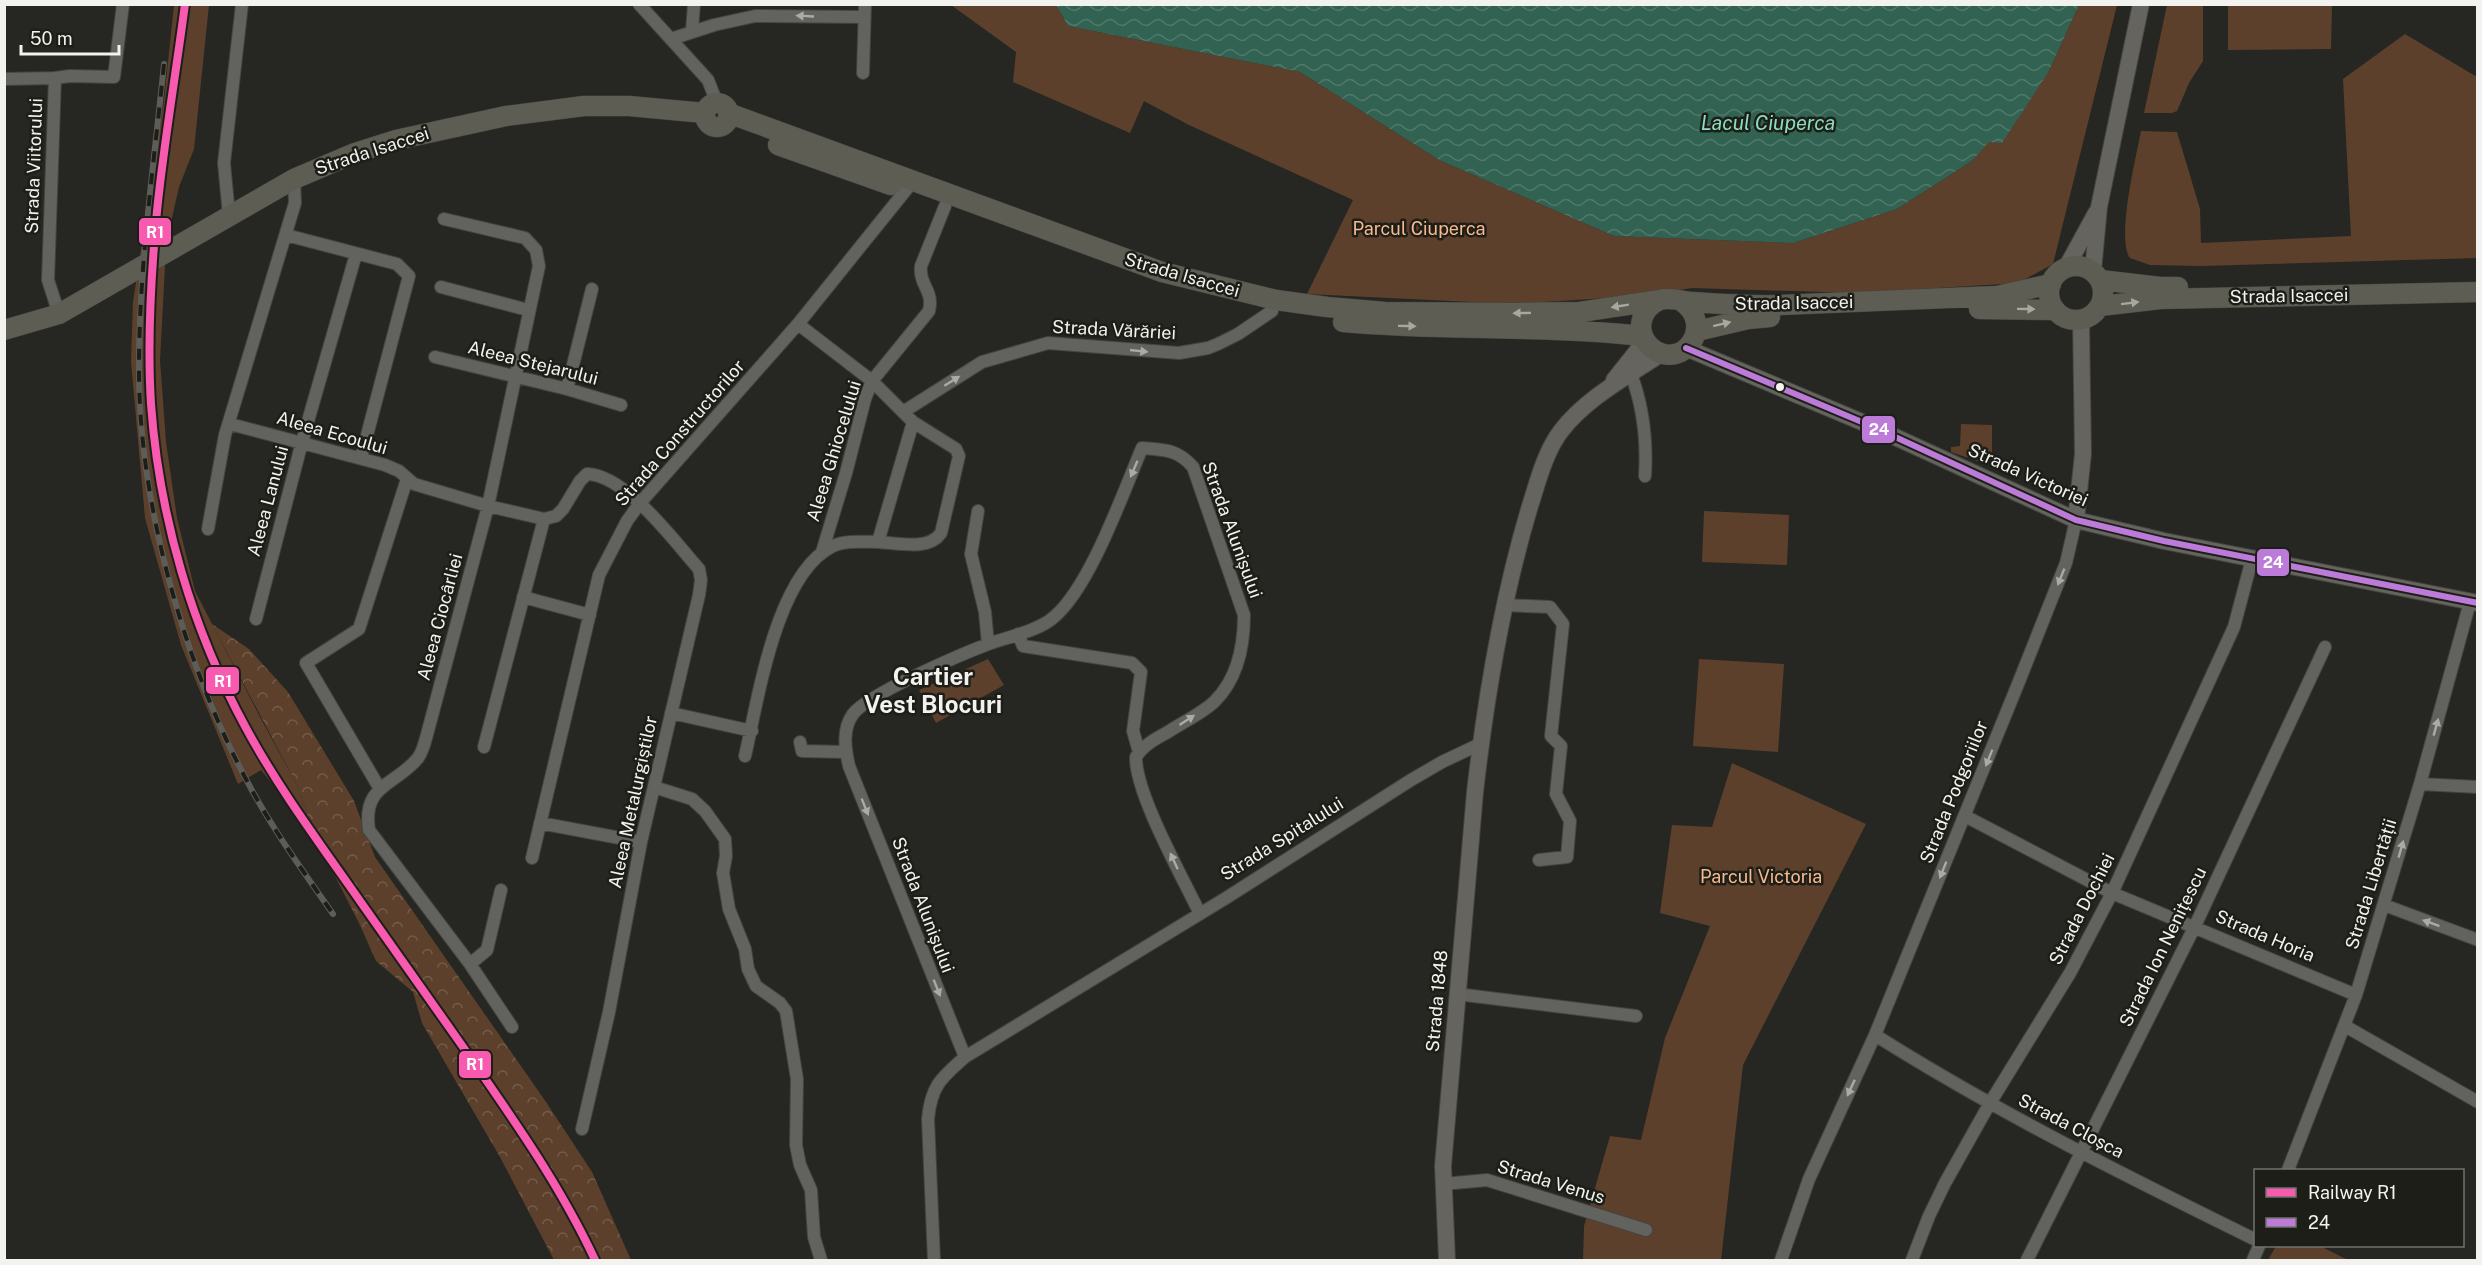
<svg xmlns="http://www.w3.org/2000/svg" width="2482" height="1265" font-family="'Public Sans',sans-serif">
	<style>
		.green { fill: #5c402c }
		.forest { fill: url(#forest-crowns) }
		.water { fill: url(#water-waves) }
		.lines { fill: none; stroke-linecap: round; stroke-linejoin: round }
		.street-casing { stroke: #444541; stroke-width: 14 }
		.secondary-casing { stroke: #444541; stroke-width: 18 }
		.primary-casing { stroke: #444541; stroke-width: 21 }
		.street { stroke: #62625f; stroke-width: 12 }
		.secondary { stroke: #65645e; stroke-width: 16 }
		.primary { stroke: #5e5d54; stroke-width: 20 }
		.rail-casing { stroke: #5c5d59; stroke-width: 6 }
		.rail { stroke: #1e1e18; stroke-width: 4; stroke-dasharray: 11; stroke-linecap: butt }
		.bus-1-casing { stroke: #1e1e18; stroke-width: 10 }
		.bus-1 { stroke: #bd7bd9; stroke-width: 6 }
		.rail-1-casing { stroke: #1e1e18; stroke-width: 12 }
		.rail-1 { stroke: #f75aaf; stroke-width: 8 }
		.oneway { fill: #aaaaa6 }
		.oneway2 { fill: #a8a8a1 }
		.bus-dot { fill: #f2f3ee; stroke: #1e1e18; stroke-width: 2 }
		.labels { text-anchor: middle; stroke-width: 5; stroke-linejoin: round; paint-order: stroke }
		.street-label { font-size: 18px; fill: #f2f3ee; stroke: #1e1e18 }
		.park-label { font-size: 18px; fill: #f9b98e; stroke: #1e1e18 }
		.water-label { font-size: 20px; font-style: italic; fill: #89dfc2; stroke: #1e1e18 }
		.district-label { font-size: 24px; font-weight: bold; fill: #f2f3ee; stroke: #1e1e18 }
		.line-badge { stroke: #1e1e18; stroke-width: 2 }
		.badge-label { font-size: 16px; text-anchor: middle; font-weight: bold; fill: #fff }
	</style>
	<defs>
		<pattern id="forest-crowns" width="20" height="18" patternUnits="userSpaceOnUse" patternTransform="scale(1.5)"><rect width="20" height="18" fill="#5c402c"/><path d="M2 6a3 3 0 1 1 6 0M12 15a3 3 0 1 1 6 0" fill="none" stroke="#745c4b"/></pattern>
		<pattern id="water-waves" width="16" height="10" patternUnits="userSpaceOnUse" patternTransform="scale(1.5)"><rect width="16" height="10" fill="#326252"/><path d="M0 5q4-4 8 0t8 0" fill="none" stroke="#50796b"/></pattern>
	</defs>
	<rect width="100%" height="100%" fill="#262722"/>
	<!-- green -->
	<path class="green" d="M174 5H209L194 149 179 187 169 231 165 266 160 360 166 442 177 518 195 591 260 717 298 787 314 835 261 770 238 784 181 645 145 518 131 362 133 302 164 101Z
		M951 5H1056L1068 26 1300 72 1439 160 1614 236 1793 243 1897 209 1972 161 2049 71 2079 5H2117L2053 264 2018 283 1859 293 1692 288 1639 296 1513 304 1307 294 1353 200 1189 125 1144 101 1130 133 1013 82 1016 52Z
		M2167 5H2203V61L2189 83 2177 111 2172 113H2144Z
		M2228 5H2332L2331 49 2228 50Z
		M2405 34 2477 77V258L2201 266 2150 265 2130 258C2116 240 2136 157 2141 131L2177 132 2200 209 2201 243 2351 236 2343 79Z
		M1961 424 1992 425V466L1951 452V447L1960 446Z
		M1704 511 1789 515 1787 565 1702 562Z
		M988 659 1004 685 936 723 919 690Z
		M1699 659 1784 664 1778 752 1693 746Z
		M1732 763 1866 824 1743 1065 1721 1260H1583L1584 1226 1610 1136 1641 1140 1665 1038 1710 926 1660 913 1672 825 1712 827Z
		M2276 1246H2320L2348 1260H2268Z"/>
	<!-- forest -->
	<path class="forest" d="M212 624 249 649 288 692 354 801 375 857 546 1102 592 1172 631 1260H554L500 1157 422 1023 413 992 376 961 359 923 314 835 298 787Z"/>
	<!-- water -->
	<path class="water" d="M1056 5H2079L2049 71 2002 143 1989 142 1972 161 1897 209 1793 243 1614 236 1439 160 1300 72 1068 26Z"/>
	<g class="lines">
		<!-- street casing -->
		<g class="street-casing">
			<path id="street" d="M639 4 708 80 717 103
				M692 31 694 4
				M671 39 714 25 755 16 863 17
				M863 73 865 4
				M4 79 55 78
				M229 215 224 163 242 4
				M444 219 525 238 536 250 539 266 488 506 429 727C426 737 424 750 418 758 395 786 362 784 369 830L470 964 512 1027
				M286 235 397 264 409 276 361 458
				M441 287 528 310
				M59 314 48 280 55 78 70 76 114 77 123 4
				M798 324 872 381 913 422 956 449 959 456 941 533C929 551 898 543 878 542L913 422
				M435 357 567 389 621 405
				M1631 374C1643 406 1647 443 1645 476
				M567 389 592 289
				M903 412 982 362 1048 343 1179 353 1208 348 1218 344 1238 334 1272 311
				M230 424 385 465 399 471 414 484 488 506 544 519 556 516 563 509 580 481 587 474C626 475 674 541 699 569L701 580 699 595 641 842 609 1012 582 1129
				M978 511 971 554 985 612 988 644
				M208 529 225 435 295 203 294 179
				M822 552 846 473 865 399 872 381 929 311C934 290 919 286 921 266L945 206
				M523 597 590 615
				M1504 605 1550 607 1563 624 1551 736 1561 746 1556 794 1570 821 1567 857 1539 860
				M256 619 302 442 356 254
				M1018 634 1023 646 1132 663 1141 672 1133 731 1139 752
				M671 713 752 731
				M800 742 802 751 845 752
				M484 747 544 519
				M745 756C758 700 776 573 833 546 846 540 864 542 878 542
				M2420 784 2478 787
				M654 787 692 799 705 811 725 839 726 856 723 873 729 909 745 949 748 969 756 986 780 1003 786 1011 797 1079 796 1145 800 1165 811 1190 814 1237 821 1260
				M380 789 306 663 359 629 407 479
				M1965 816 2112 893 2356 995
				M540 823 641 842
				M532 858 599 575 627 521 640 503 798 324 914 180
				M2384 905 2478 940
				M470 964 487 950 501 890
				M1457 994 1636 1016
				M2345 1026 2478 1102
				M1875 1035C1997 1112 2126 1176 2256 1240
				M965 1057 849 766C845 749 842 729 853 714 868 694 964 653 991 643 1009 637 1040 630 1054 617 1090 587 1123 493 1142 448 1165 450 1177 449 1193 467L1244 615C1244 646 1238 678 1215 701 1203 713 1183 722 1168 732 1157 738 1143 745 1136 757 1135 793 1183 878 1200 914
				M2288 1170 2356 995 2420 784 2470 602
				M1443 1184 1487 1180 1646 1230
				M934 1260 928 1119C931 1086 941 1078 965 1057L1226 898 1411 780 1442 762 1480 744
				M1781 1260 1809 1179 1875 1035 2018 684 2066 563 2076 520
				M1912 1260 1929 1216 1945 1183 1990 1103 2070 973 2112 893 2234 627 2252 559
				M2027 1260 2195 926 2325 647
				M2253 1260 2259 1246"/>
		</g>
		<!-- secondary casing -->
		<g class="secondary-casing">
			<path id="secondary" d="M2066 268 2096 213
				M2093 271 2099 207 2141 4
				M1686 348 1869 425 2076 520 2164 541 2478 603
				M1614 380 1645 341
				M2076 520 2083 454 2081 320
				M1447 1260 1443 1166 1475 792C1486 696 1502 599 1530 506 1538 481 1545 452 1561 431 1586 398 1628 376 1662 353"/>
		</g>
		<!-- primary casing -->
		<g class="primary-casing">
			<path id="primary" d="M705 115a12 12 0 1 1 24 0a12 12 0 1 1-24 0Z
				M728 113 1162 272 1276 300 1327 307 1385 312 1514 313 1580 312 1660 300
				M778 145 891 185
				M2049 293a27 27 0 1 1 54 0a27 27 0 1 1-54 0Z
				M2100 280 2160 287H2178
				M1681 301C1716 324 1684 371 1653 349 1645 343 1641 334 1641 325 1642 314 1649 304 1660 300 1670 297 1681 301 1692 302 1721 304 1750 306 1780 305L1997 296 2051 284
				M2100 306 2160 299 2478 292
				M1979 309 2055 310
				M1343 322C1443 331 1543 325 1643 336
				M4 330 59 314 294 179 355 153 396 140 506 116 584 106H629L705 113
				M1697 331 1748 319 1770 317"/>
		</g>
		<!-- street -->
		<use href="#street" class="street"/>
		<!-- secondary -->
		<use href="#secondary" class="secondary"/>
		<!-- primary -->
		<use href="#primary" class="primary"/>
		<!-- rail casing -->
		<g class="rail-casing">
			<path id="rail" d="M164 64C154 164 139 266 139 367 138 500 184 664 247 781 271 827 303 871 333 914"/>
		</g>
		<!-- rail -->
		<use href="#rail" class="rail"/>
		<!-- bus-1 casing -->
		<g class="bus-1-casing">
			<path id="bus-1" d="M1686 348 1869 425 2076 520 2164 541 2478 603"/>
		</g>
		<!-- bus-1 -->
		<use href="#bus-1" class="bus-1"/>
		<!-- rail-1 casing -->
		<g class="rail-1-casing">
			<path id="rail-1" d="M185 4C176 73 164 142 157 211 151 274 147 340 151 404 159 516 192 629 246 728 279 789 321 845 360 901 396 952 432 1003 468 1054 514 1120 561 1187 595 1260"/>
		</g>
		<!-- rail-1 -->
		<use href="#rail-1" class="rail-1"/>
	</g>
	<!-- one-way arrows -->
	<defs><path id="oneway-solid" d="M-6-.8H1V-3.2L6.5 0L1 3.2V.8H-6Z" transform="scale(1.5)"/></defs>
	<g class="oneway">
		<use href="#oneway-solid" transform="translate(805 16) rotate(-177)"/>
		<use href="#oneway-solid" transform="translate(1139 351) rotate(6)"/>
		<use href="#oneway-solid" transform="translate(952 381) rotate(-32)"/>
		<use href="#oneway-solid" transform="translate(1134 469) rotate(113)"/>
		<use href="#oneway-solid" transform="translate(2061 577) rotate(112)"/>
		<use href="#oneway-solid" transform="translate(1187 720) rotate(-33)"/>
		<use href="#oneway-solid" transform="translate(2436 727) rotate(-74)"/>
		<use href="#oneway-solid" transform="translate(1989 758) rotate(112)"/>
		<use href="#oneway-solid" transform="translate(865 807) rotate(68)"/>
		<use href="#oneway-solid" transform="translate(2401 849) rotate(-74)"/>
		<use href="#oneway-solid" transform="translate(1174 861) rotate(-115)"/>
		<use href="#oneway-solid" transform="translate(1943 870) rotate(112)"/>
		<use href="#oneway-solid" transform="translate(2431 923) rotate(-160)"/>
		<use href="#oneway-solid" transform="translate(937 988) rotate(68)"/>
		<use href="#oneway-solid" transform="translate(1851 1088) rotate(115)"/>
	</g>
	<g class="oneway2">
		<use href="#oneway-solid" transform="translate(2130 303) rotate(-7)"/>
		<use href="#oneway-solid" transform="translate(1620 306) rotate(171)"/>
		<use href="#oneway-solid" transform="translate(2026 309) rotate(1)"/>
		<use href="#oneway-solid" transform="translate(1522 313) rotate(179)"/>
		<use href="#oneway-solid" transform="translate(1722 324) rotate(-14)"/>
		<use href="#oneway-solid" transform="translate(1407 326) rotate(1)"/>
	</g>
	<!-- markers -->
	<circle class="bus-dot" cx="1780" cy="387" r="5"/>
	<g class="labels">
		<!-- street labels -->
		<g class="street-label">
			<text transform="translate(372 151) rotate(-18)" y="6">Strada Isaccei</text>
			<text transform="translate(34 166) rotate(-88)" y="6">Strada Viitorului</text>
			<text transform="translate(1182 275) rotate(16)" y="6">Strada Isaccei</text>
			<text transform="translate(2289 296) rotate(-1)" y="6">Strada Isaccei</text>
			<text transform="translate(1794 303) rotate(-1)" y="6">Strada Isaccei</text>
			<text transform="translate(1114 330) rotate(3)" y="6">Strada Vărăriei</text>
			<text transform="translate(533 363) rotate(14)" y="6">Aleea Stejarului</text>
			<text transform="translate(332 433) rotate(16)" y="6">Aleea Ecoului</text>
			<text transform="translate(680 433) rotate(-49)" y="6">Strada Constructorilor</text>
			<text transform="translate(834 451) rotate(-73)" y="6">Aleea Ghiocelului</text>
			<text transform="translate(2028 475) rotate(24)" y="6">Strada Victoriei</text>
			<text transform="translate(268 501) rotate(-75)" y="6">Aleea Lanului</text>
			<text transform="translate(1232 530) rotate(70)" y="6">Strada Alunișului</text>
			<text transform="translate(440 617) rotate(-75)" y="6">Aleea Ciocârliei</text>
			<text transform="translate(1954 792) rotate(-68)" y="6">Strada Podgoriilor</text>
			<text transform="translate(633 802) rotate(-78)" y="6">Aleea Metalurgiștilor</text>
			<text transform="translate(1282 839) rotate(-32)" y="6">Strada Spitalului</text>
			<text transform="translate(2371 884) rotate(-73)" y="6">Strada Libertății</text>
			<text transform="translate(923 905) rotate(69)" y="6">Strada Alunișului</text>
			<text transform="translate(2082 909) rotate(-63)" y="6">Strada Dochiei</text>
			<text transform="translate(2265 936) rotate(23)" y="6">Strada Horia</text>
			<text transform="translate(2163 947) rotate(-64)" y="6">Strada Ion Nenițescu</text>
			<text transform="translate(1437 1001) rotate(-85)" y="6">Strada 1848</text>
			<text transform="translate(2071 1126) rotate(28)" y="6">Strada Cloșca</text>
			<text transform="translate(1551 1182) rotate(17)" y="6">Strada Venus</text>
		</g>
		<!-- park labels -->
		<g class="park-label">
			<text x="1419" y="235">Parcul Ciuperca</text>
			<text x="1761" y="883">Parcul Victoria</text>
		</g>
		<!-- water labels -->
		<g class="water-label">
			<text x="1768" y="130">Lacul Ciuperca</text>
		</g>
		<!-- district labels -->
		<g class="district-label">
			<text x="933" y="685">Cartier<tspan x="933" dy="28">Vest Blocuri</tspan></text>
		</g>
	</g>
	<g class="line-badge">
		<rect x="138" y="217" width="34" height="29" rx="6" fill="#f75aaf"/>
		<rect x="1861" y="415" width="35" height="29" rx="6" fill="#bd7bd9"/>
		<rect x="2256" y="548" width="34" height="29" rx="6" fill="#bd7bd9"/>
		<rect x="205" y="666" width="35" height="29" rx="6" fill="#f75aaf"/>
		<rect x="458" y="1050" width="34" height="29" rx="6" fill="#f75aaf"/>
	</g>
	<g class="badge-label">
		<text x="155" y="238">R1</text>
		<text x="1879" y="435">24</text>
		<text x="2273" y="568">24</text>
		<text x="223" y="687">R1</text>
		<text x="475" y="1070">R1</text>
	</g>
	<!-- border -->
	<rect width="2482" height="1265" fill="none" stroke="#f2f3ee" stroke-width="12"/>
	<!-- legend -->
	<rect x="2254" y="1169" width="210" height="78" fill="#1e1e18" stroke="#73736e" stroke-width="1.5"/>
	<rect x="2266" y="1188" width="30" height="9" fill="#f75aaf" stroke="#73736e" stroke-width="1.5"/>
	<text x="2308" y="1199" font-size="18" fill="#f2f3ee">Railway R1</text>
	<rect x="2266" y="1218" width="30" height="9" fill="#bd7bd9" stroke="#73736e" stroke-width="1.5"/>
	<text x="2308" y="1229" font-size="18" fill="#f2f3ee">24</text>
	<!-- scale -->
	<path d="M21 45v9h98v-9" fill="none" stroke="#f2f3ee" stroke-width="3"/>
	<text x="30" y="45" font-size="18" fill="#f2f3ee" stroke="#1e1e18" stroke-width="4.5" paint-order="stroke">50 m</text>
</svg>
